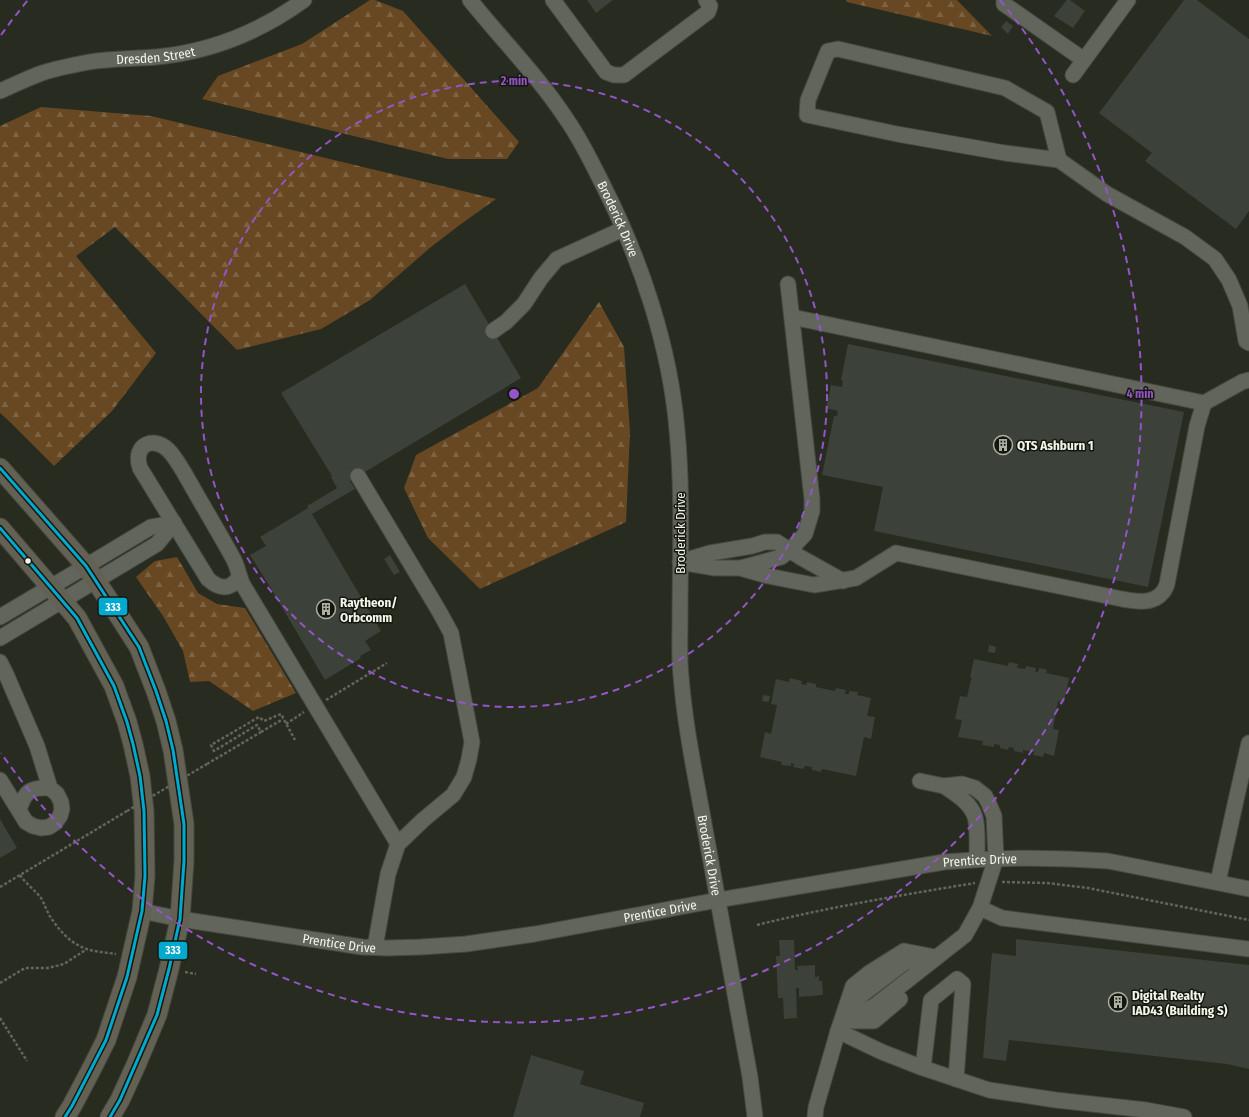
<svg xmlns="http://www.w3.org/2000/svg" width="1249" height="1117" font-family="'Fira Sans Condensed',sans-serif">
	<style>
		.forest { fill: url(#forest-firs) }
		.building { fill: #3c4139 }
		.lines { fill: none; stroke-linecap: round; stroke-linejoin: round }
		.minor-casing { stroke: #46493f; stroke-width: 17 }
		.major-casing { stroke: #46493f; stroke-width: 21 }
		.path { stroke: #63655d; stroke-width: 2.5; stroke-dasharray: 3 2; stroke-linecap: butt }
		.minor { stroke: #62655c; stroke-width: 15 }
		.major { stroke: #626153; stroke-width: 19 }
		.path-bridge { stroke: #63655d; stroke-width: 2.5; stroke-dasharray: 3 2; stroke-linecap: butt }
		.bus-1-casing { stroke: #15170e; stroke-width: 6 }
		.bus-1 { stroke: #00a9ce; stroke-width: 3 }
		.ring { fill: none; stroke: #9355c8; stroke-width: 2; stroke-dasharray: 7 5 }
		.bus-dot { fill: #f3f7ea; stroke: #15170e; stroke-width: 1.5 }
		.labels { text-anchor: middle; stroke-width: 3; stroke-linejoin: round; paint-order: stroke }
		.street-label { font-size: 13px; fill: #f3f7ea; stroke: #15170e }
		.poi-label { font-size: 13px; font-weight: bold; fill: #f3f7ea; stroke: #15170e; text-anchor: start }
		.centre { fill: #9355c8; stroke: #15170e; stroke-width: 2 }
		.ring-label { font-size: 12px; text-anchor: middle; font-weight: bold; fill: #9355c8; stroke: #15170e; stroke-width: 3; stroke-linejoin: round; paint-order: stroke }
		.line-badge { stroke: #15170e; stroke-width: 1.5 }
		.badge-label { font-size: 11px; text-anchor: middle; font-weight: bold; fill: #fff }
	</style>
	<defs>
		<pattern id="forest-firs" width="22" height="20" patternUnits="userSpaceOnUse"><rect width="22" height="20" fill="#674822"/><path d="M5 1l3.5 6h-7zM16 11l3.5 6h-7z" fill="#7d6342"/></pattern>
	</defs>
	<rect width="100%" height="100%" fill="#282b20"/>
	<!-- forest -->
	<path class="forest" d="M370 0H375L403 11 519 142 507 159H448L202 99 218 76 302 44Z
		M846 0H957L992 36 847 2Z
		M41 107 151 116 496 199 461 224 431 247 370 300 321 329 237 350 115 227 76 256 156 353 112 411 54 466 9 421 0 413V126Z
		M599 302 624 347 630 432 626 522 480 589 428 538 404 488 416 455 538 388Z
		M177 557 198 593 217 604 245 608 296 693 253 711 209 681 190 682 183 651 163 616 136 577 155 561Z"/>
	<!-- building -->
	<path class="building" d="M587 0H613L596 13Z
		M1067 0H1070L1085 11 1073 28 1054 16Z
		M1184 0H1197L1249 39V211L1236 229 1145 161 1152 153 1099 113Z
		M1006 21 1013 26 1008 34 1001 27Z
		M465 284 521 378 350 481 355 489 312 514 381 631 365 641 371 650 360 656 361 658 325 680 270 587 250 555 266 546 260 537 308 508 307 506 337 488 331 477 332 476 281 393Z
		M848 344 1184 412 1148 587 874 531 883 487 822 475 834 416H837L838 411 826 408 831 385 842 387 843 381 841 380Z
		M390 555 400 572 394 575 384 559Z
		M989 645 996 647 995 653 988 652Z
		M974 659 1008 666 1009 662 1018 664 1017 668 1025 669 1026 666 1036 668 1035 672H1038L1039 668 1047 670 1046 673 1069 678 1064 703 1058 701 1053 729 1059 730 1054 756 1044 753 1043 757 1033 755 1034 752 1023 750V753L1014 751V748L1009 747 1008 750 1000 748V745L994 744V747L982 745 983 741 958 737 962 720 955 719 960 696 967 697 971 679H972V678L970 677Z
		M790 678 802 681 801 684 806 685 807 682 816 684V687L835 691 836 688 846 690 845 694H849V691L858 692 857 695 871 698 867 716 875 717 871 739 864 737 856 776 822 769 821 772 812 770V767L805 766 804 769 793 767 794 764 791 763V766L781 765 782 762 760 757 765 732 771 734 777 705 771 704 776 679 789 682Z
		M763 695 770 696 769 702 762 701Z
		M0 819 17 848 0 858Z
		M1016 939 1249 965V1069L1227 1064 1009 1040 1006 1061 983 1058 992 953 1016 956Z
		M779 940H794L795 970H798L797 966 815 965V977L819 976V981H822L823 995 799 997V988H796L797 1018 784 1019 783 998H778L776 956H780Z
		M531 1055 584 1071 580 1084 644 1103 640 1117H513Z"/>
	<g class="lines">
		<!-- minor casing -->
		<g class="minor-casing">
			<g id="minor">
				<path id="s1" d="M470 0C502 40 539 77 567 120 581 140 592 163 603 185 641 260 670 347 677 430 683 493 680 556 680 619 680 638 679 658 681 676 685 728 696 778 705 829 720 912 735 994 750 1077L755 1117"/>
				<path d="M553 0 606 72 614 75H624L708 12 710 6 706 0"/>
				<path d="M1004 0V4L1084 60"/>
				<path d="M1073 75 1128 0"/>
				<path id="s2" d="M0 91C14 85 28 78 42 73 57 68 73 65 89 62 111 58 134 59 156 57 210 52 260 32 304 0"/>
				<path d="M1059 160 1047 112 1005 88 838 49 828 51 808 100 807 115 897 134 1005 153 1059 160 1107 194 1185 237 1215 259 1229 280 1240 306 1246 341 1249 343"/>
				<path d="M792 317 1204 403 1242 382 1249 380"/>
				<path d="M493 331 506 322 524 304 541 278 557 259 623 229"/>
				<path d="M358 476 439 611 451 633 472 742 469 759 464 777 453 795 423 820 398 844 388 874 375 947"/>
				<path d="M683 561 710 553 752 546 765 542H777L800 557 843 581"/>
				<path d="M680 562 715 568H740L768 576 814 585 856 578 896 553 1122 599C1135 601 1152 605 1162 593 1164 591 1166 587 1167 584L1197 426 1204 403"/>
				<path d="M741 568 781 557 790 550 805 534 812 511V499L788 284"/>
				<path d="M239 577C230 591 219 589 208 579L140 468C132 444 155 434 171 453 180 464 187 478 194 490 207 513 221 536 234 560 238 568 239 577 243 585L398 844"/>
				<path d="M0 617 86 566 151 527 174 523"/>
				<path d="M0 638 157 544 174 523"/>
				<path d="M0 662 6 674 37 746 50 788 57 794 61 802 62 809 60 816 55 823 49 827 41 828 33 826 26 822 0 780"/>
				<path d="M944 786C956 794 971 803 975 817 978 826 977 849 977 859"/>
				<path d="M19 810C25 791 30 787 50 788"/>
				<path d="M1218 882 1236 800 1249 743"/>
				<path d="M980 908 1002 918 1249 949"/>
				<path id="s3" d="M142 911 180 919 362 947 388 948 421 947 466 944 535 934 718 900 944 862C999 857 1053 857 1108 861L1249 889"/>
				<path d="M848 1011 855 1000 905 962 913 961"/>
				<path d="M842 1021 876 1005 965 935 980 908 996 858 994 816 989 804 985 796 975 788 962 784 944 786 920 781"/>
				<path d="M848 1021H874L900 999"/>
				<path d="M838 1031 882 1052 923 1068 989 1090 1056 1100 1146 1110 1184 1117"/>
				<path d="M923 1068 931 1000 957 979 963 984 956 1079"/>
				<path d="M815 1117 816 1107 838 1031 853 986 869 973 904 951 935 957"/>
			</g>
		</g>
		<!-- major casing -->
		<g class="major-casing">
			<path id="major" d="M0 468 86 566 114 608 139 647 156 691 166 721 173 750 184 824V861L180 919 169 969 157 1015 136 1065 120 1100 110 1117
				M0 528 77 618 114 686 127 722 133 744 140 776 144 811 145 876 142 911 127 977 106 1040 92 1068 72 1106 65 1117"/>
		</g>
		<!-- path -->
		<path class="path" d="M326 700 387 663
			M286 724 304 712
			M261 732 283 719
			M207 764 261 732 257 725 214 751 211 745 259 717 264 721 281 714 295 740
			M20 875C26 884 35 890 41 898 45 905 47 912 51 918 58 928 68 941 80 946 90 952 104 952 116 954
			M1002 882 1047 883 1088 888 1249 920
			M0 887 127 811
			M757 925C829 907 902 895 975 883
			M185 972 196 974
			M0 983 25 968H48L64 964 87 949
			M0 1018 27 1061"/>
		<!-- minor -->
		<use href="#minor" class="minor"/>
		<!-- major -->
		<use href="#major" class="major"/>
		<!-- path-bridge -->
		<path class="path-bridge" d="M127 811 207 764"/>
		<!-- bus-1 casing -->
		<g class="bus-1-casing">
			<path id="bus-1" d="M0 468 86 566 139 647 156 691 166 721 173 750 184 824V861L180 919 169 969 157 1015 120 1100 110 1117
				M0 528 77 618 114 686 127 722 133 744 140 776 144 811 145 876 142 911 127 977 106 1040 72 1106 65 1117"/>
		</g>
		<!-- bus-1 -->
		<use href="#bus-1" class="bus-1"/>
	</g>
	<!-- distance rings -->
	<g class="ring">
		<circle cx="514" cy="394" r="313"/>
		<path d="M1 35A626 626 0 0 1 28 0M1000 0A626 626 0 1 1 1 753"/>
	</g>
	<!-- icons -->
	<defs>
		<g id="building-ring" transform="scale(1)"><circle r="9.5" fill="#15170e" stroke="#acb0a3" stroke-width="1.5"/><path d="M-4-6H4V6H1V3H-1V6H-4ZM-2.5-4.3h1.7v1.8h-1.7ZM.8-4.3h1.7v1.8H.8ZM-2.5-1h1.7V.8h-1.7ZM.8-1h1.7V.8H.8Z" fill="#acb0a3"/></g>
	</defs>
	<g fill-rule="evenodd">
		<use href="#building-ring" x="1003" y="445"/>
		<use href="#building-ring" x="326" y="609"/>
		<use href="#building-ring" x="1118" y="1002"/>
	</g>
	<!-- markers -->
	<circle class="bus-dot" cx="28" cy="561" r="3.5"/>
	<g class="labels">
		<!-- street labels -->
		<g class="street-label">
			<text dy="5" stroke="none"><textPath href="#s2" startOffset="161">Dresden Street</textPath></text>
			<text dy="5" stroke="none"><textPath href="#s1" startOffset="266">Broderick Drive</textPath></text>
			<text transform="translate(680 533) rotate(-90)" y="5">Broderick Drive</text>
			<text dy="5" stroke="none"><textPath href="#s1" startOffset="914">Broderick Drive</textPath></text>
			<text dy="5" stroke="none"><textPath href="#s3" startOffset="848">Prentice Drive</textPath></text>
			<text dy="5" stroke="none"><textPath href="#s3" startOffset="524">Prentice Drive</textPath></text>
			<text dy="5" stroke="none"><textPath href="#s3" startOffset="200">Prentice Drive</textPath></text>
		</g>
		<!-- poi labels -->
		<g class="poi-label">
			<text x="1017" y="450">QTS Ashburn 1</text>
			<text x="340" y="607">Raytheon/<tspan x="340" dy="15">Orbcomm</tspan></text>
			<text x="1132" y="1000">Digital Realty<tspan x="1132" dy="15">IAD43 (Building S)</tspan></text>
		</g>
	</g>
	<circle cx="514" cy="394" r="6" class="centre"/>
	<g class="ring-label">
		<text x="514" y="85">2 min</text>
		<text x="1140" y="398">4 min</text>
	</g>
	<g class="line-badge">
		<rect x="98" y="597" width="30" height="19" rx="4" fill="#00a9ce"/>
		<rect x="158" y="941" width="30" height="19" rx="4" fill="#00a9ce"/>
	</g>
	<g class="badge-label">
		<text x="113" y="611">333</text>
		<text x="173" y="954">333</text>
	</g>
</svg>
